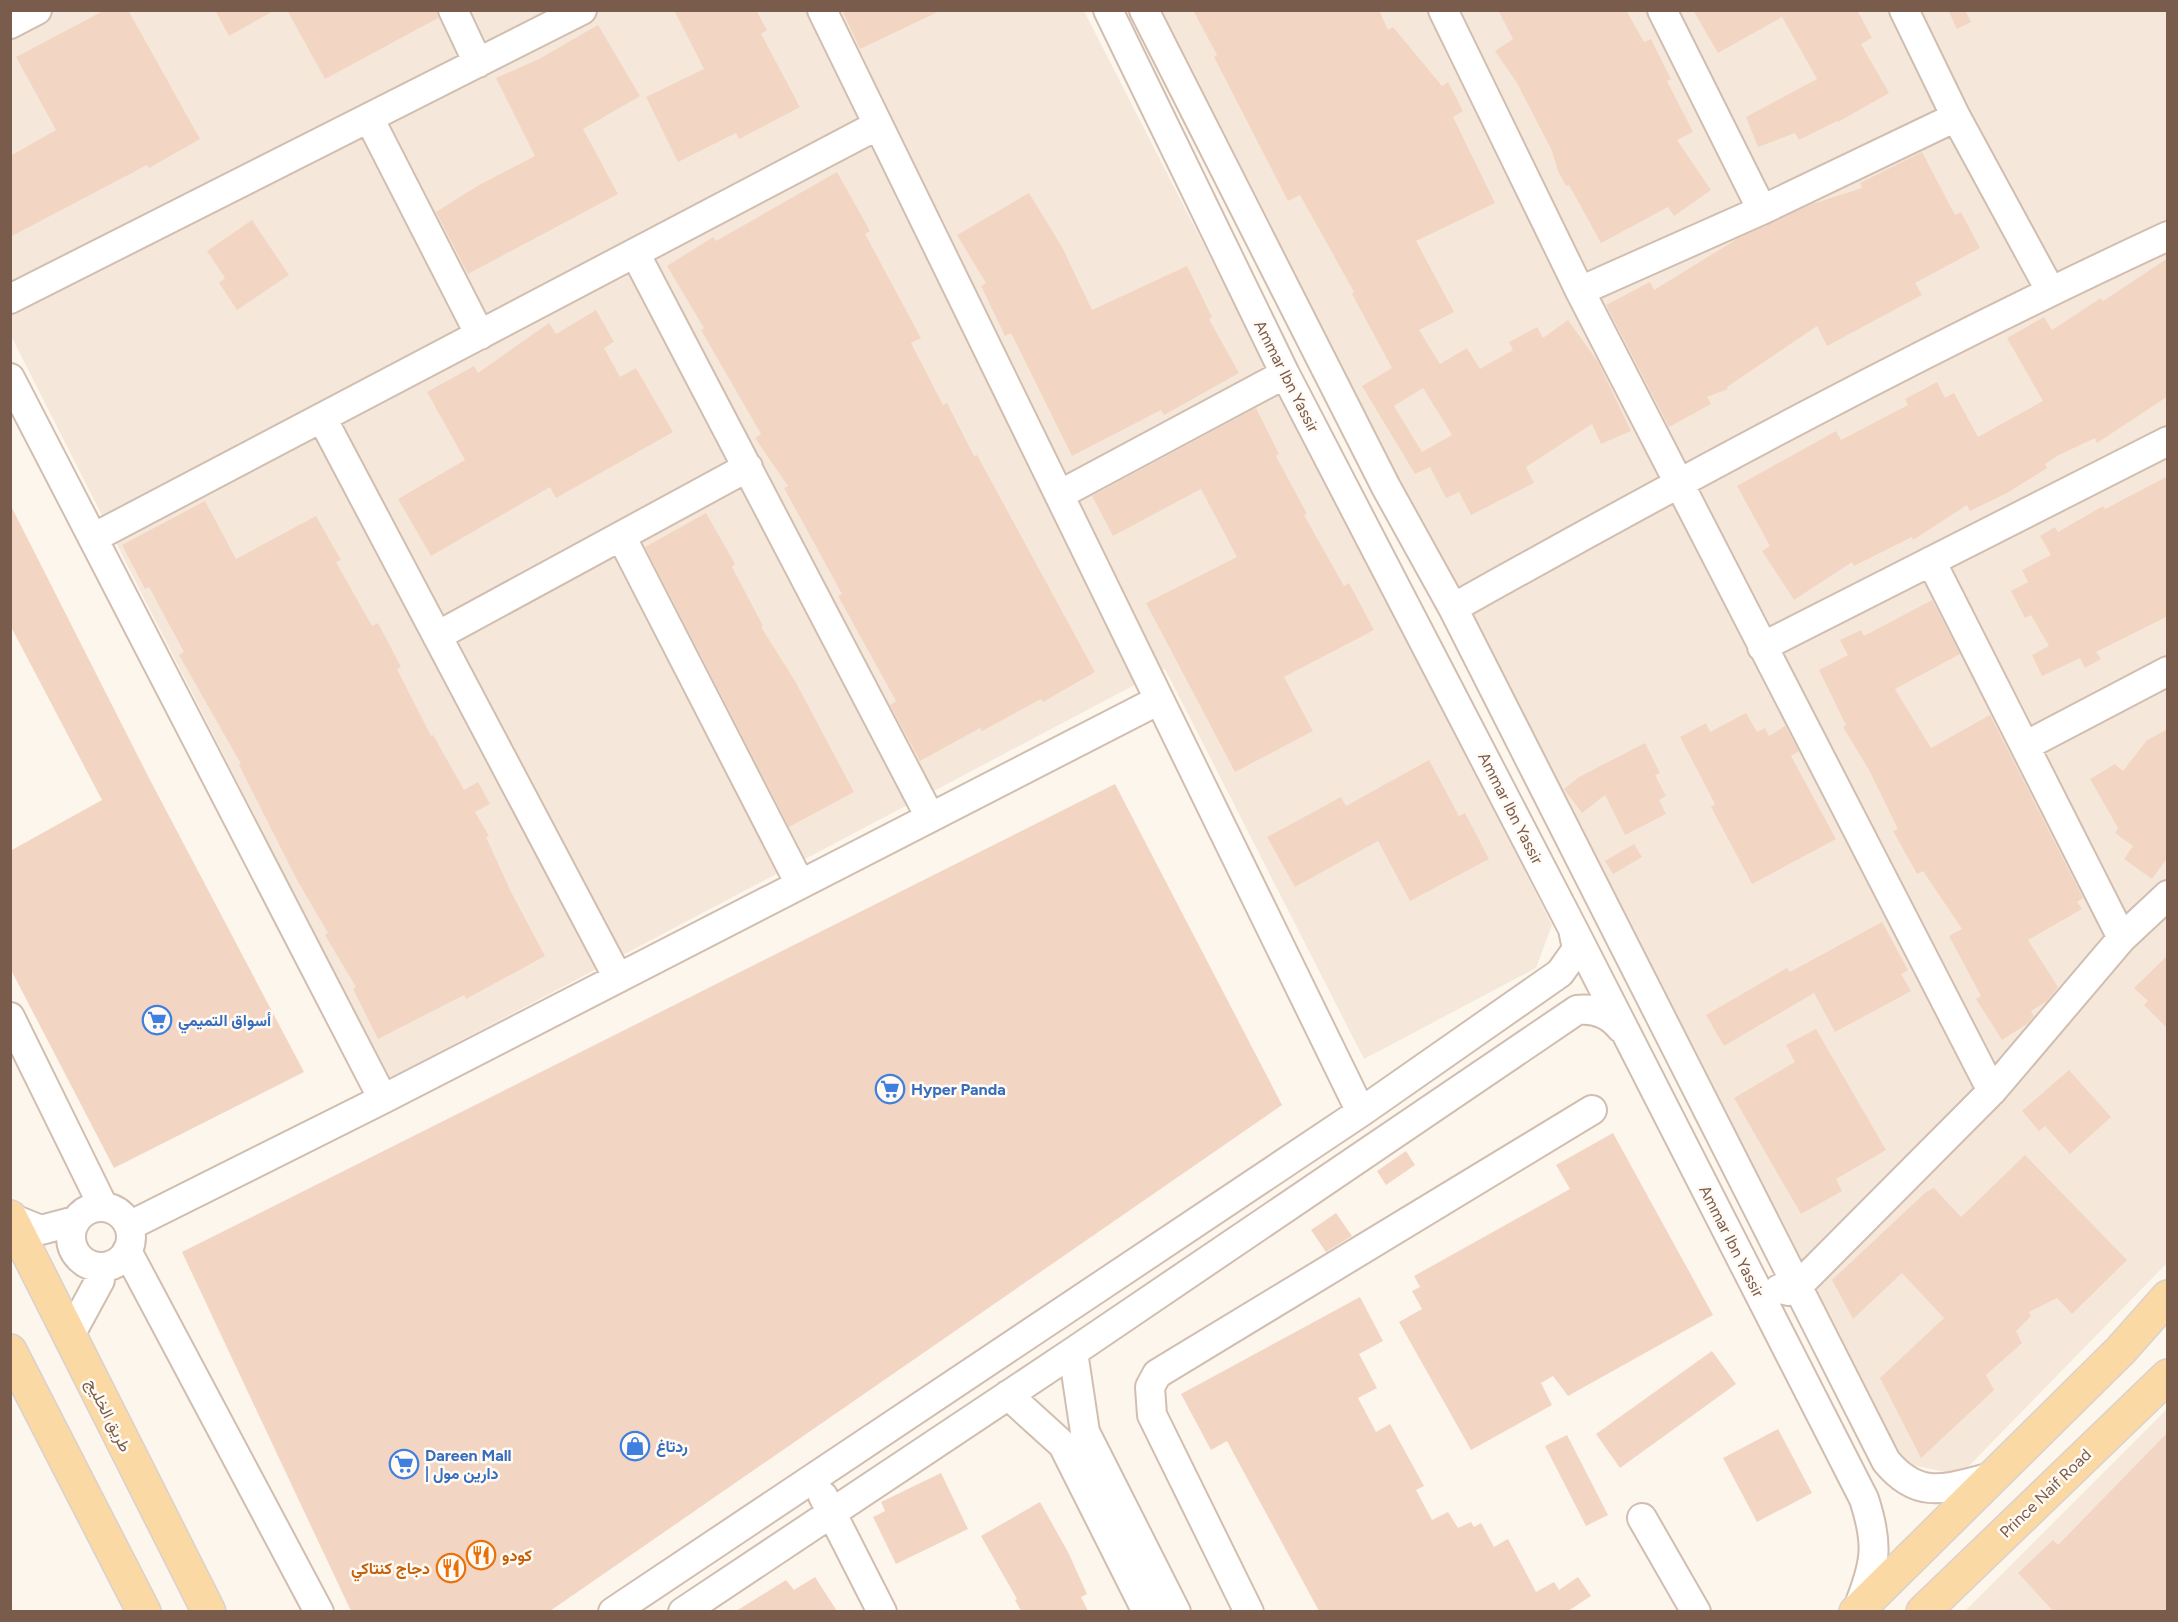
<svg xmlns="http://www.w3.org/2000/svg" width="2178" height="1622" font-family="Figtree,Vazirmatn,sans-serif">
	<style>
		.residential { fill: #f5e8da }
		.building { fill: #f3d5c3; fill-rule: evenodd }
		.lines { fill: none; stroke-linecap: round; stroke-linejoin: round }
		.minor-casing { stroke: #d1beb0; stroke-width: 32 }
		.major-casing { stroke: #dad1cd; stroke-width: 36 }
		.minor { stroke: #fff; stroke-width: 28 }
		.major { stroke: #fbd9a5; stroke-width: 33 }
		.labels { text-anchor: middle; stroke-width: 5; stroke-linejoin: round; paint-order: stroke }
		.street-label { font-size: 16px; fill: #7a5c4d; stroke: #fffaf3 }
		.shop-label { font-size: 16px; font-weight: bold; fill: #366cbe; stroke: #fffaf3; text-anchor: start }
		.food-label { font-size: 16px; font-weight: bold; fill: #c56008; stroke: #fffaf3; text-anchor: start }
	</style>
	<rect width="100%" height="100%" fill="#fdf6ec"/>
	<!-- residential -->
	<path class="residential" d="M11 11H1084L1552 925 1536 968 1364 1059 1165 669 388 1079 11 336Z
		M1160 11H2167V1263L1960 1475 1902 1463Z
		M2167 1409V1611H1965Z"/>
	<!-- building -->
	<path class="building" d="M105 10H128L200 139 149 168 147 165 10 237V156L56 130 16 57Z
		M215 10H275L229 36Z
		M287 10H437L438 18 325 79Z
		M674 10H756L767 30 761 34 800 107 739 139 736 133 678 162 646 97 704 69Z
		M842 10H942L860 49Z
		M1193 10H1379L1388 30 1393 27 1442 86 1448 82 1463 111 1453 117 1495 203 1416 241 1454 312 1419 330 1440 364 1467 348 1480 369 1513 350 1509 342 1537 327 1543 338 1568 320 1598 362 1631 431 1601 444 1592 424 1526 467 1534 483 1471 515 1459 492 1446 498 1430 467 1415 474 1362 386 1392 368 1352 294 1354 292 1300 195 1288 201 1214 57 1217 55ZM1423 388 1452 435 1422 452 1394 406Z
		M1498 10H1626L1644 42 1651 39 1671 79 1667 81 1693 132 1677 140 1711 190 1674 216 1668 207 1601 243 1569 185 1566 186 1558 171 1552 151 1517 83 1495 51 1513 39Z
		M1693 10H1857L1872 38 1861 44 1889 93 1838 122 1837 121 1799 140 1795 133 1758 147 1746 117 1817 79 1782 17 1718 53Z
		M1948 10H1965L1971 22 1957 29Z
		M598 25 640 96 583 129 618 194 468 274 436 212 479 185 535 156 496 78 539 59Z
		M1922 152 1955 215 1961 212 1980 248 1915 283 1922 295 1827 346 1817 326 1727 387 1728 389 1707 397 1711 404 1669 427 1606 305 1650 282 1654 290 1737 239 1812 204 1862 188 1860 183Z
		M837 172 870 231 865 234 921 338 911 343 943 405 947 403 974 456 977 455 1095 672 1043 702 1041 699 982 731 980 728 920 761 890 705 896 701 838 596 842 594 784 488 788 486 755 438 761 434 701 330 704 328 667 266 713 237 716 241Z
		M1029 193 1062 247 1092 310 1187 266 1212 317 1209 319 1239 373 1164 415 1161 410 1072 456 1011 333 1005 336 981 286 986 283 957 235Z
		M252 220 289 275 237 310 219 283 225 278 207 251Z
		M2168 258V396L2097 443 2095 438 2059 455 2045 464 2047 468 2007 493 1970 511 1967 505 1913 540 1912 537 1854 566 1852 562 1794 600 1762 551 1770 546 1737 486 1836 431 1841 440 1908 405 1905 399 1937 382 1945 398 1954 393 1978 437 2043 401 2007 338 2044 317 2052 330 2101 298 2103 301Z
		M596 310 614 342 604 348 620 377 636 368 673 432 556 498 550 487 431 556 398 499 465 460 427 392 474 366 478 373 549 323 556 334Z
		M1256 408 1279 454 1276 456 1307 514 1304 515 1344 586 1349 583 1374 630 1284 677 1313 731 1235 772 1146 603 1237 557 1201 489 1113 536 1092 496Z
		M2168 476V616L2096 652 2101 659 2085 668 2080 658 2042 676 2032 655 2049 646 2031 615 2025 618 2011 591 2028 582 2022 570 2051 555 2040 536 2055 527 2058 532 2103 506 2105 509Z
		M205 501 236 559 316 516 341 560 336 562 372 626 378 623 401 667 397 669 431 736 433 735 464 790 478 782 490 804 475 812 489 836 486 837 511 892 545 956 466 999 464 995 378 1039 353 989 356 987 325 935 328 933 297 880 239 765 241 764 179 655 184 652 149 587 145 589 122 545Z
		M10 504 149 778 304 1072 114 1168 10 968V851L102 800 10 625Z
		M706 513 735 564 732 567 763 626 761 627 795 681 854 792 789 827 645 547Z
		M1932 600 1960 654 1895 689 1931 748 1990 715 2083 898 2077 902 2082 909 2028 940 2058 987 2047 1001 2031 1011 2034 1016 2027 1024 2002 1040 1976 999 1981 996 1949 936 1962 929 1923 871 1917 874 1893 831 1898 829 1869 770 1843 727 1846 725 1819 670 1848 655 1840 640 1861 630 1864 636Z
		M1746 713 1757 732 1765 728 1769 736 1785 726 1799 751 1791 756 1836 839 1752 884 1711 807 1715 804 1680 737 1706 723 1710 732Z
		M2168 729V857L2152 879 2124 859 2133 846 2115 833 2118 828 2090 779 2115 764 2123 771 2147 740Z
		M1645 743 1660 773 1655 775 1666 796 1659 800 1666 814 1625 835 1605 795 1582 813 1564 789 1579 777Z
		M1429 760 1459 816 1465 813 1489 859 1410 901 1378 841 1295 887 1267 837 1341 797 1346 806Z
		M1115 784 1282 1105 550 1611H351L182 1252Z
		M1634 844 1642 857 1613 874 1605 861Z
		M1882 922 1908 970 1901 974 1911 991 1835 1032 1814 993 1724 1046 1706 1015 1787 968 1790 972Z
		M2168 955V1029L2144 1005 2148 1001 2134 988Z
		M1816 1029 1886 1150 1836 1179 1842 1191 1801 1214 1734 1098 1795 1062 1786 1045Z
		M2069 1070 2111 1117 2070 1154 2045 1126 2039 1131 2022 1111Z
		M1613 1133 1713 1315 1568 1396 1553 1376 1541 1383 1552 1405 1471 1450 1399 1322 1422 1309 1412 1291 1420 1287 1414 1276 1570 1189 1556 1165Z
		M1406 1151 1415 1165 1386 1185 1377 1171Z
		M2025 1155 2127 1260 2072 1314 2057 1298 2029 1312 2031 1316 2016 1331 2022 1343 1986 1375 1994 1390 1921 1458 1880 1378 1944 1318 1902 1273 1853 1319 1832 1280 1926 1192 1934 1188 1961 1217Z
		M1336 1213 1352 1236 1326 1252 1311 1230Z
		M1360 1297 1383 1341 1359 1354 1377 1388 1358 1398 1376 1432 1390 1424 1424 1486 1416 1490 1432 1520 1448 1512 1458 1528 1471 1522 1474 1527 1481 1523 1494 1547 1508 1539 1536 1592 1554 1582 1559 1590 1578 1577 1591 1596 1568 1611H1319L1227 1441 1211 1450 1181 1394Z
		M1712 1351 1736 1384 1620 1468 1596 1434Z
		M1778 1429 1812 1493 1757 1522 1723 1458Z
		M2168 1432V1611H2053L2018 1573 2053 1540 2058 1545Z
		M1567 1435 1608 1515 1586 1526 1545 1446Z
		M941 1473 968 1529 896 1564 873 1517 885 1511 881 1502Z
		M1040 1502 1068 1552 1087 1594 1081 1597 1088 1611H1021L1015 1600 1017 1599 981 1536Z
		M815 1577 837 1611H736L786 1580 794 1590Z"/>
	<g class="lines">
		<!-- minor casing -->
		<g class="minor-casing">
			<path id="minor" d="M453 10 478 63
				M822 10 1361 1112
				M1108 10 1285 374 1573 929 1864 1499C1879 1545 1876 1563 1858 1608
				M1144 10 1386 487 1453 608 1886 1461C1918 1500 1945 1489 1988 1478
				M1443 10 1580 291 1992 1091
				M1662 10 1762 210
				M1904 10 1956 117 2050 290
				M10 24 37 10
				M369 118 480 335
				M635 253 930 817
				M1580 291 1762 210 1956 117
				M10 299 582 10
				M10 378 383 1099
				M322 418 618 978
				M1059 495 1285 374
				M621 536 800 884
				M93 538 878 125
				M1931 561 2122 938
				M1453 608C1687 477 1924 349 2168 236
				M437 636 748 467
				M1762 647 2168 441
				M2025 746 2168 671
				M10 1017 103 1206
				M71 1237a30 30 0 1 1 60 0a30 30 0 1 1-60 0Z
				M11 1218 41 1230 75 1221
				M129 1226 383 1099 1159 700
				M127 1251 319 1612
				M1779 1289 1789 1291 1797 1287 1992 1091 2122 938 2168 895
				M69 1337 100 1280V1267
				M1073 1352 1085 1432 1176 1612
				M1008 1395 1063 1445 1147 1612
				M823 1496 882 1612
				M1642 1518 1696 1612
				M613 1612 1361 1112 1560 973 1577 949 1573 929
				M683 1612 1073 1352 1577 1010C1595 1008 1610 1014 1621 1028
				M1249 1612 1152 1415 1150 1387 1157 1374 1592 1110"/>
		</g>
		<!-- major casing -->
		<g class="major-casing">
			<path id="major" d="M10 1217 209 1612
				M10 1351 144 1612
				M1856 1612 2121 1350 2168 1297
				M1923 1612 2168 1376"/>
		</g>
		<!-- minor -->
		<use href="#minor" class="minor"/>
		<!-- major -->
		<use href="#major" class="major"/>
	</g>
	<!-- icons -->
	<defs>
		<g id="supermarket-ring" transform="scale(1.5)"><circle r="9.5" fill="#fffaf3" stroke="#3f7fe0" stroke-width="1.5"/><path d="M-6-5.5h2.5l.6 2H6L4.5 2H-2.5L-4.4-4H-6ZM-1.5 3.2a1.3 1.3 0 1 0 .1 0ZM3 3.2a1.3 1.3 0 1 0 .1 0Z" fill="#3f7fe0"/></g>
		<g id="shop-ring" transform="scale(1.5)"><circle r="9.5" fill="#fffaf3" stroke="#3f7fe0" stroke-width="1.5"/><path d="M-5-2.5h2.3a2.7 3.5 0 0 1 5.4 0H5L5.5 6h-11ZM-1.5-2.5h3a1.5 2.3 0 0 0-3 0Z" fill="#3f7fe0"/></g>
		<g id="restaurant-ring" transform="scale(1.5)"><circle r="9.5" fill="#fffaf3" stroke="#e8710a" stroke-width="1.5"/><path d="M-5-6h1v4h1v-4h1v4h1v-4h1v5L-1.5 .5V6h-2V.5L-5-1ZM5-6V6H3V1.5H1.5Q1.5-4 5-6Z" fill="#e8710a"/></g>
	</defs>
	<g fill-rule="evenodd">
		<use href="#supermarket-ring" x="157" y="1020"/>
		<use href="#supermarket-ring" x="890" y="1089"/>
		<use href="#shop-ring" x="635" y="1446"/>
		<use href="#supermarket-ring" x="404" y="1464"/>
		<use href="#restaurant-ring" x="481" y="1555"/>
		<use href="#restaurant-ring" x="451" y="1568"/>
	</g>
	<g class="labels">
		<!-- street labels -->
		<g class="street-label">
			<text transform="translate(1287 376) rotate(63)" y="6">Ammar Ibn Yassir</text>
			<text transform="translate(1511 808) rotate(63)" y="6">Ammar Ibn Yassir</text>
			<text transform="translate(1732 1241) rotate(63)" y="6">Ammar Ibn Yassir</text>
			<text transform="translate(109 1415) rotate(63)" y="6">طريق الخليج</text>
			<text transform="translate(2045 1493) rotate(-44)" y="6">Prince Naif Road</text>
		</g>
		<!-- shop labels -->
		<g class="shop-label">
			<text x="178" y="1026">أسواق التميمي</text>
			<text x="911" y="1095">Hyper Panda</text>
			<text x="656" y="1452">ردتاغ</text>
			<text x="425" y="1461">Dareen Mall<tspan x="425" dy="18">| دارين مول</tspan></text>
		</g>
		<!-- food labels -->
		<g class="food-label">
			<text x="502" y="1561">كودو</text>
			<text x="430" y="1574" text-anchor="end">دجاج كنتاكي</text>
		</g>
	</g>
	<!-- border -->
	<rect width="2178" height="1622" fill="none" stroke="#7a5c4d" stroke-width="24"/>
</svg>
